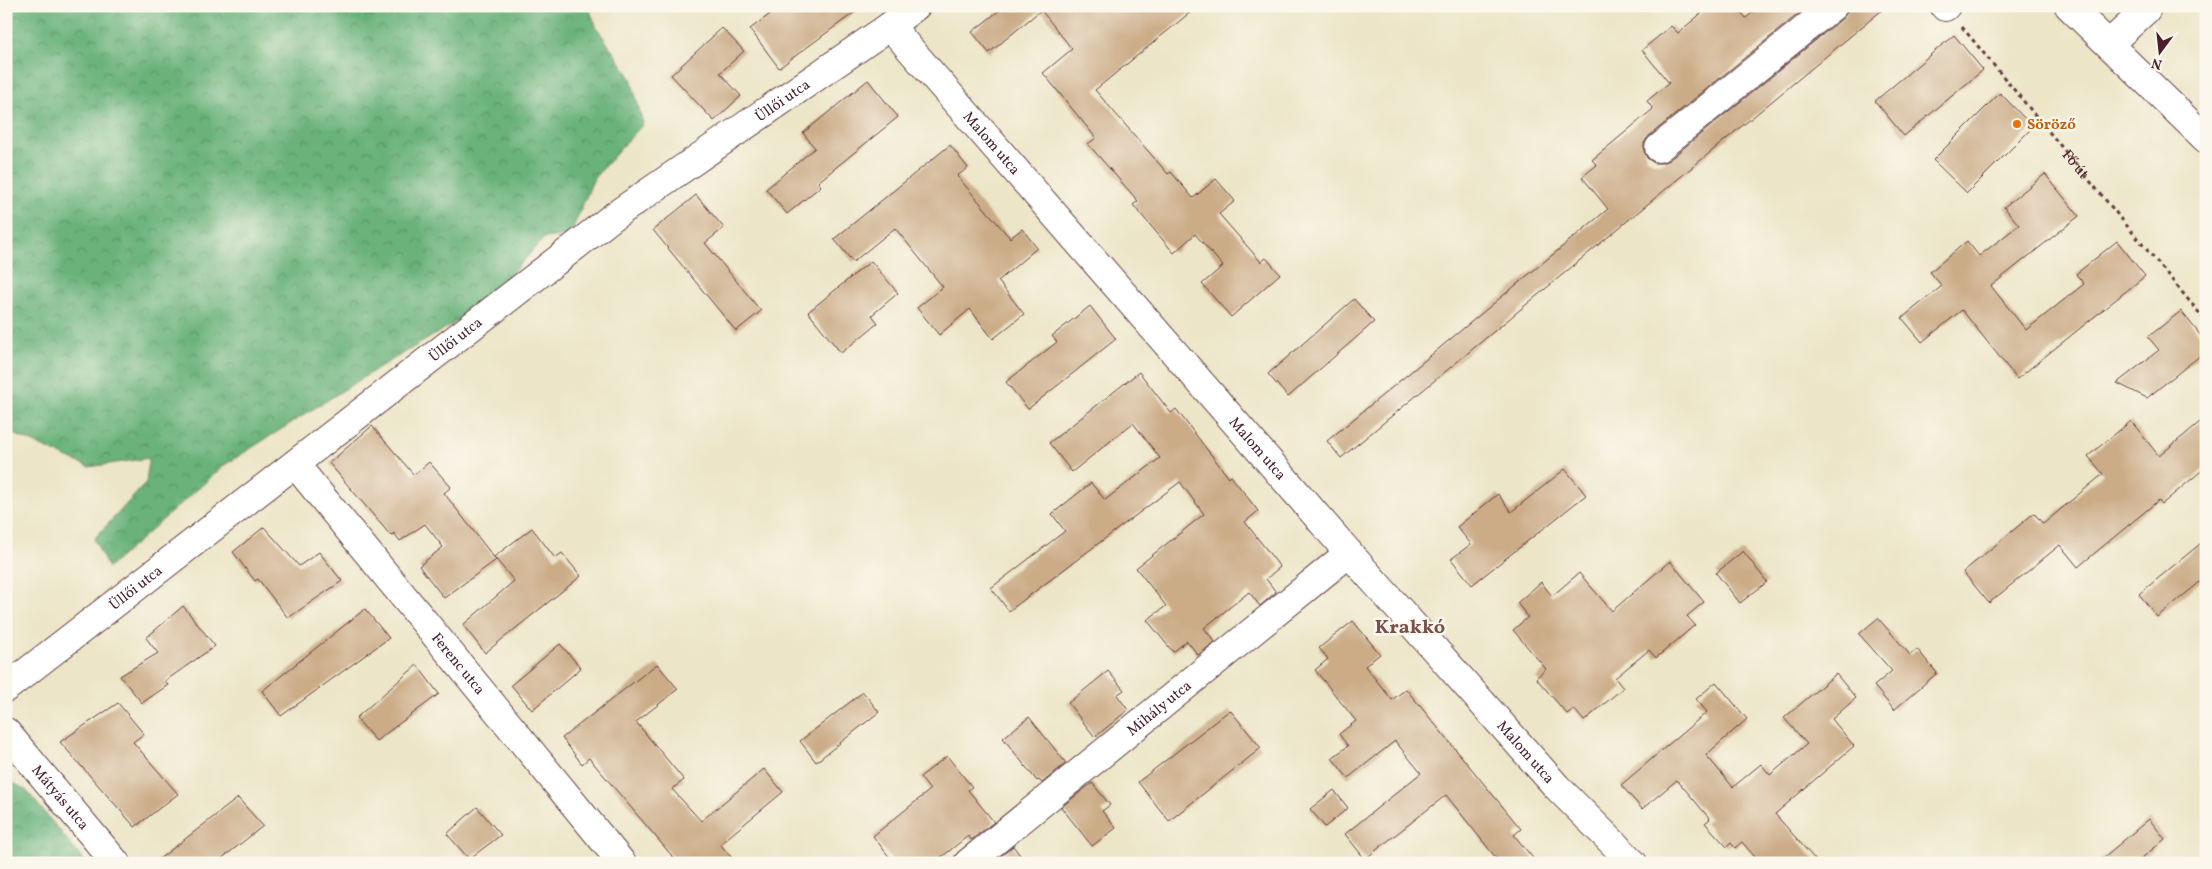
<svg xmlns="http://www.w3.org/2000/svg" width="2212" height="869" font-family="Vollkorn,serif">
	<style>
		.forest { fill: url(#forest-crowns); stroke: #5a6852 }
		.building { fill: #cbac87 }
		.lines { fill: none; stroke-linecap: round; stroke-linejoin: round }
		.minor-casing { stroke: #623d42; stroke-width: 30 }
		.major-casing { stroke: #623d42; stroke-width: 30 }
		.path { stroke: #623d42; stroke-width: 3; stroke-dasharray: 4 4; stroke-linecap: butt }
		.minor { stroke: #fff; stroke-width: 28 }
		.major { stroke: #fff; stroke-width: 28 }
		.food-dot { fill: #e8710a; stroke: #fbf7ec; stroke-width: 2 }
		.labels { text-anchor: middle; stroke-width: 5; stroke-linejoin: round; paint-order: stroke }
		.street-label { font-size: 15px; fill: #4a1f2b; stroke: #fbf7ec }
		.food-label { font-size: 15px; font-weight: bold; fill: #c56008; stroke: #fbf7ec; text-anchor: start }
		.district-label { font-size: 20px; font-weight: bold; fill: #77504b; stroke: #fbf7ec }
	</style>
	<defs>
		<pattern id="forest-crowns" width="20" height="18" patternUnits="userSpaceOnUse" patternTransform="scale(1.25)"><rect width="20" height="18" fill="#69b27a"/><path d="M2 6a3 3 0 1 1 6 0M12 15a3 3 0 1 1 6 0" fill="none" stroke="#589064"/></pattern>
	</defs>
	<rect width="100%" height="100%" fill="#fbf7ec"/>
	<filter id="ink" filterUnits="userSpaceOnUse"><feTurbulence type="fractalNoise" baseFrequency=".02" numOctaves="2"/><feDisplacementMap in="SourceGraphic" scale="10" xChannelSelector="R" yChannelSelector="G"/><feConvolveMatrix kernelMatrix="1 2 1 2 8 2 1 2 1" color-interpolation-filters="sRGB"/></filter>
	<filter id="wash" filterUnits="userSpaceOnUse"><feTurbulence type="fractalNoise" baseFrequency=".0096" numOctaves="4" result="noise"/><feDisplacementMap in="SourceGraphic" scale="20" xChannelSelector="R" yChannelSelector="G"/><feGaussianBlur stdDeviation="1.12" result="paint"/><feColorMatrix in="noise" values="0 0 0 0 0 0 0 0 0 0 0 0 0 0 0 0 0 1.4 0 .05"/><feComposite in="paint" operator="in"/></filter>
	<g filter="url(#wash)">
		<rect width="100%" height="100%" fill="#ece5c7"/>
		<!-- forest -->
		<path class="forest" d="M6 6H588L597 28 631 78 643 124 594 178 570 235 544 238 480 308 380 367 226 464 108 568 94 539 146 483 149 458 89 467 9 432 6 420Z
			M6 779 26 790 86 863H6Z"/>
		<g id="blocks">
			<!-- building -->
			<path class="building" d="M781 6H863L779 68 750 29Z
				M1005 6H1198L1095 90 1168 174 1171 172 1193 198 1216 179 1235 201 1219 214 1261 262 1266 258 1280 274 1231 317 1202 284 1223 266 1195 234 1174 253 1133 205 1138 201 1088 144 1096 138 1043 73 1072 49 1041 10 989 53 972 32Z
				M1710 6H1736L1746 18 1760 6H1808L1649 136 1644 143V151L1647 158 1654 163H1662L1669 160 1843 18 1847 12 1848 6H1887L1341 458 1327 441 1608 209 1582 177 1597 165 1592 160 1653 109 1647 101 1669 83 1642 50 1671 26 1678 33Z
				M722 28 744 51 720 73 741 96 714 121 671 75Z
				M1954 35 1983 70 1904 136 1875 101Z
				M868 80 898 117 818 182 821 186 787 214 766 189 815 148 803 133Z
				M2000 93 2033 127 1967 193 1933 160Z
				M950 145 968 168 957 176 1010 238 1022 229 1037 248 998 281 1024 314 993 339 970 309 939 335 917 308 943 287 895 228 853 262 834 239Z
				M2045 174 2079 216 1991 286 2026 330 2084 284 2076 274 2117 241 2145 276 2017 379 1962 310 1922 342 1902 318 1942 286 1930 272 1967 241 1979 256 2019 225 2004 207Z
				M696 195 724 228 705 243 761 311 736 331 653 230Z
				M871 261 898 293 872 315 878 323 841 353 808 312Z
				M1354 299 1374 322 1288 397 1268 374Z
				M1090 306 1116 339 1028 409 1006 382 1057 342 1052 336Z
				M2181 311 2206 342V351L2147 398 2117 383 2159 350 2148 337Z
				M1139 372 1171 413 1176 409 1229 478 1231 476 1258 511 1245 522 1280 567 1266 579 1276 592 1260 606 1249 592 1204 628 1215 642 1198 655 1187 641 1173 652 1147 620 1166 606 1136 568 1204 514 1180 482 1009 611 991 588 1065 531 1052 514 1091 483 1105 500 1160 458 1133 423 1072 472 1049 443Z
				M2206 417V467L2162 504 2159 500 2078 567 2060 545 1989 603 1963 572 2034 513 2043 524 2103 474 2088 456 2131 421 2159 456Z
				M372 426 414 475 429 462 451 487 444 493 496 560 444 598 419 566 443 547 425 524 400 541 394 533 391 536 329 463Z
				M1565 469 1586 495 1472 585 1451 559 1471 544 1457 527 1498 494 1511 512Z
				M264 527 299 566 319 552 342 581 288 618 258 579 255 581 233 552Z
				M532 528 555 558 562 553 581 576 485 653 463 625 514 581 494 557Z
				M2206 539V577L2157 617 2139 594Z
				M1743 551 1767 582 1740 603 1716 573Z
				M1670 561 1704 602 1687 616 1695 625 1656 658 1649 650 1615 678 1623 688 1584 721 1574 709 1567 714 1536 678 1546 669 1513 630 1528 617 1517 603 1541 582 1552 596 1579 573 1612 611Z
				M183 606 215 646 165 681 168 685 142 703 120 676 158 653 146 638Z
				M365 609 389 638 281 716 262 691Z
				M1878 618 1910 655 1917 649 1937 673 1894 710 1874 686 1892 671 1859 634Z
				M1353 621 1380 654 1365 666 1392 700 1406 689 1521 829 1514 835 1537 863H1500L1446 795 1365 859 1345 834 1421 773 1395 741 1348 778 1332 758 1348 746 1339 734 1356 721 1315 670 1328 659 1319 648Z
				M560 644 581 668 532 710 511 685Z
				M657 664 678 689 636 722 684 780 672 789 701 821 764 769 783 792 720 844 736 863H678L589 758 582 764 562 738Z
				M417 665 439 694 376 741 356 718Z
				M1108 671 1124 690 1117 695 1128 710 1095 737 1068 703Z
				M1836 674 1856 698 1832 719 1854 746 1775 814 1818 863H1760L1742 842 1735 848 1731 843 1727 847 1705 823 1710 819 1677 780 1642 809 1621 785 1707 712 1696 699 1716 682 1747 719 1706 755 1733 787 1761 764 1770 775 1807 744 1784 718Z
				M863 692 879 712 816 762 800 741Z
				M118 703 144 734 133 742 178 794 135 827 60 742Z
				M1230 710 1261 748 1169 821 1138 782Z
				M1029 717 1066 763 1042 783 1039 780 1037 781 1003 738Z
				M947 756 972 787 968 790 994 822 971 840 968 836 934 863H894L873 836 930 790 920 777Z
				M1092 783 1110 805 1102 811 1116 828 1092 846 1061 807Z
				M1334 790 1348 808 1325 827 1310 809Z
				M238 798 263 826 216 863H154Z
				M477 807 501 835 469 859 447 834Z
				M2149 819 2165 839 2136 863H2097Z
				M1013 846 1026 863H993Z"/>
		</g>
	</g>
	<g filter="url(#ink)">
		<use href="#blocks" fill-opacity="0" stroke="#623d42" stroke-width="1"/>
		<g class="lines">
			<!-- minor casing -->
			<g class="minor-casing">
				<g id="minor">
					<path d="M1945 7 1946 6"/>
					<path id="s2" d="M890 26 1349 553 1557 787 1633 863"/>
					<path d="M2109 44 2146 10 2147 6"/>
					<path d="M1659 148 1833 6"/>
					<path id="s3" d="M295 464 622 863"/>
					<path id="s4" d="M6 688 614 216 890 26 916 6"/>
					<path id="s5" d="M6 732 116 863"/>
					<path id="s6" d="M968 863 1349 553"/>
				</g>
			</g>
			<!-- major casing -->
			<g class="major-casing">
				<path id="major" d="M2069 6 2206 139"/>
			</g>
			<!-- path -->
			<path class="path" id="s1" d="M1962 27 2206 321"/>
			<!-- minor -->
			<use href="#minor" class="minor"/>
			<!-- major -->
			<use href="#major" class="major"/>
		</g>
	</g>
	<!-- markers -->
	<circle class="food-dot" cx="2017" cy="124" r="5"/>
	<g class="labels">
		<!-- street labels -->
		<g class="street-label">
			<text dy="5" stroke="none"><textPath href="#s4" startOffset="974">Üllői utca</textPath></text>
			<text dy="5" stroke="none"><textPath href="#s2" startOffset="155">Malom utca</textPath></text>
			<text dy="5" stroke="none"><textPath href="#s1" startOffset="178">Fő út</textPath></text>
			<text dy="5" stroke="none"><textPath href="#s4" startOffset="569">Üllői utca</textPath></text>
			<text dy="5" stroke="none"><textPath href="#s2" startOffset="560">Malom utca</textPath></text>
			<text dy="5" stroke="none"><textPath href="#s4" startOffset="164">Üllői utca</textPath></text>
			<text dy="5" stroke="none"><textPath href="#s3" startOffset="258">Ferenc utca</textPath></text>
			<text dy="5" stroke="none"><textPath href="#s6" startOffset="246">Mihály utca</textPath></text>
			<text dy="5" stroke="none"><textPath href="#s2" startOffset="965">Malom utca</textPath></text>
			<text dy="5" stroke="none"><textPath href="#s5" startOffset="85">Mátyás utca</textPath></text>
		</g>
		<!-- food labels -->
		<g class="food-label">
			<text x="2027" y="129">Söröző</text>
		</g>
		<!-- district labels -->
		<g class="district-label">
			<text x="1410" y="633">Krakkó</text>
		</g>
	</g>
	<!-- margin -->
	<rect width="2212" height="869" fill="none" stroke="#fbf7ec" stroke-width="25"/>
	<!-- north arrow -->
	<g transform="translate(2160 52) rotate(195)" stroke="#fbf7ec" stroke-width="4" paint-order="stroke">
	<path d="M0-4L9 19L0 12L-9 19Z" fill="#4a1f2b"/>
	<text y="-8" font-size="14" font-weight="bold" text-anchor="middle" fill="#4a1f2b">N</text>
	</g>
</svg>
